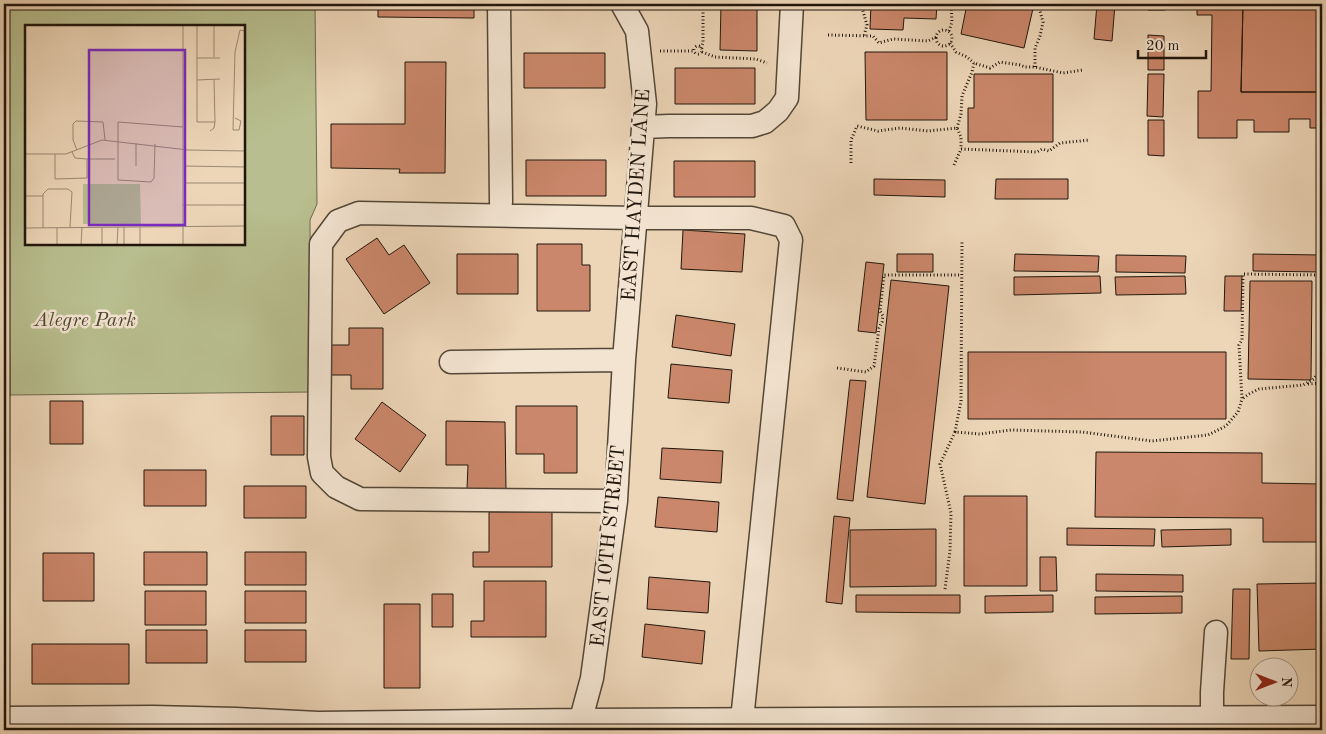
<svg xmlns="http://www.w3.org/2000/svg" width="1326" height="734" font-family="'Old Standard TT',serif">
	<style>
		.green { fill: #b8be8f; stroke: #6c6a4e; fill-rule: evenodd }
		.building { fill: #cb876b; stroke: #20160c }
		.lines { fill: none; stroke-linecap: round; stroke-linejoin: round }
		.minor-casing { stroke: #534637; stroke-width: 25 }
		.path { stroke: #20160c; stroke-width: 3; stroke-dasharray: 1 2.5; stroke-linecap: butt }
		.minor { stroke: #f3e4d1; stroke-width: 22 }
		.labels { text-anchor: middle; stroke-width: 5; stroke-linejoin: round; paint-order: stroke }
		.street-label { font-size: 20px; fill: #20160c; stroke: #f3e4d1 }
		.park-label { font-size: 20px; font-style: italic; fill: #4e4833; stroke: #f3e4d1 }
		.inset-road { fill: none; stroke: #9b8973; stroke-width: 1 }
		.view { fill: #7b2cbf; fill-opacity: 0.15; stroke: #7b2cbf; stroke-width: 2.5 }
		.inset-edge { fill: none; stroke: #20160c; stroke-width: 2.5 }
	</style>
	<rect width="100%" height="100%" fill="#edd6b8"/>
	<filter id="stains"><feTurbulence type="fractalNoise" baseFrequency=".004" numOctaves="4"/><feColorMatrix values="0 0 0 0 .2 0 0 0 0 .09 0 0 0 0 .02 0 0 0 .5 -.17"/></filter>
	<radialGradient id="worn" r=".72"><stop offset=".6" stop-color="#630" stop-opacity="0"/><stop offset="1" stop-color="#630" stop-opacity=".3"/></radialGradient>
	<!-- green -->
	<path class="green" d="M7 4H315L317 204 310 220 311 392 10 395ZM26 26H244V244H26Z"/>
	<!-- building -->
	<path class="building" d="M378 4H474V18L378 17Z
		M721 4H757V51L720 50Z
		M871 4H937L936 19 904 18 903 30 870 29Z
		M967 4H1034L1024 48 961 34Z
		M1097 4H1115L1112 41 1094 39Z
		M1148 4H1165V10H1148Z
		M1197 4H1243L1241 92H1322V128H1310V119H1289V132H1254V120H1237V138H1198V91H1211L1212 15H1197Z
		M1243 4H1322V92H1241Z
		M1148 35 1164 36V70H1148Z
		M865 52H947V120H866Z
		M524 53H605V88H524Z
		M405 62H446L445 173H399L400 169 331 168V124H405Z
		M675 68H755V104H675Z
		M974 74H1053V142H968V108H974Z
		M1148 74H1164L1163 117 1147 116Z
		M1148 120H1164V156L1148 155Z
		M526 160H606V196H526Z
		M674 161H755V197H674Z
		M874 179 945 180V197L874 195Z
		M996 179H1068V199H995Z
		M683 230 745 234 742 272 681 269Z
		M377 238 389 255 404 245 430 283 384 314 346 259Z
		M537 244H582V265H590V311H537Z
		M457 254H518V294H457Z
		M897 254H933V272H897Z
		M1015 254 1099 256 1098 272 1014 271Z
		M1253 254 1322 255V272L1253 271Z
		M1116 255 1186 256 1185 273 1116 272Z
		M866 262 884 264 876 333 858 331Z
		M1100 276 1101 293 1014 295V277Z
		M1185 276 1186 294 1116 295 1115 277Z
		M1225 276H1242L1241 311H1224Z
		M891 280 949 286 925 504 867 497Z
		M1250 281H1312L1311 380 1248 379Z
		M676 315 735 324 731 356 672 347Z
		M349 328H383V389H351V375H331V345H349Z
		M968 352H1226V419H968Z
		M671 364 732 370 729 403 668 398Z
		M850 380 866 381 853 501 837 499Z
		M50 401H83V444H50Z
		M382 402 426 435 400 472 355 439Z
		M516 406H577V473H544V454H516Z
		M271 416H304V455H271Z
		M446 421 505 422 506 490 467 489 468 465H446Z
		M662 448 723 451 721 483 660 479Z
		M1096 452 1262 453V483L1322 484V542H1263V518L1095 517Z
		M144 470H206V506H144Z
		M244 486H306V518H244Z
		M964 496H1027V586H964Z
		M658 497 719 502 717 532 655 527Z
		M489 512H552V567H473V552H489Z
		M834 516 850 518 842 604 826 602Z
		M1067 528 1155 529 1154 546 1067 545Z
		M936 529V586L850 587V530Z
		M1231 529V545L1162 547 1161 530Z
		M144 552H207V585H144Z
		M245 552H306V585H245Z
		M43 553H94V601H43Z
		M1040 557H1056L1057 591H1040Z
		M1096 574 1183 575V592L1096 591Z
		M649 577 710 582 708 613 647 609Z
		M484 581H546V637H471V621H484Z
		M1322 583V649L1259 651 1257 584Z
		M1233 589H1250L1249 659H1231Z
		M145 591H206V625H145Z
		M245 591H306V623H245Z
		M432 594H453V627H432Z
		M856 595H960V613L856 612Z
		M1053 595V612L985 613V596Z
		M1182 596V613L1095 614V597Z
		M384 604H420V688H384Z
		M645 624 705 631 702 664 642 657Z
		M146 630H207V663H146Z
		M245 630H306V662H245Z
		M32 644H129V684H32Z"/>
	<g class="lines">
		<!-- minor casing -->
		<g class="minor-casing">
			<path id="minor" d="M499 4 501 202
				M643 127 669 126H752L765 122 778 111 787 98 792 4
				M451 362 624 360
				M616 501 360 499 336 487 322 473 319 457 321 244 338 221 359 213 636 218H751L784 226 791 240 742 720
				M1212 717V692L1216 632
				M4 718 153 717 236 719 318 723 581 720 1322 717
				M578 730 592 678 616 501 624 360 645 104 637 31 622 4"/>
		</g>
		<!-- path -->
		<path class="path" d="M861 4 867 25 864 36
			M936 38a8 8 0 1 1 16 0a8 8 0 1 1-16 0Z
			M949 31 952 22 951 4
			M828 35 873 36 879 43 893 39 928 41 936 37
			M950 43 956 52 967 57 974 63
			M694 50a4 4 0 1 1 8 0a4 4 0 1 1-8 0Z
			M701 48 703 43V4
			M660 51H694
			M702 52 715 57 756 59 767 63
			M1035 67V48L1040 36 1043 22 1040 11 1043 4
			M957 128 961 114 962 96 972 72 974 63 990 68 1000 62 1020 65 1025 67H1035L1063 73 1083 70
			M851 163V140L857 126 878 131 900 128 928 131 957 128 961 137V149
			M954 165 961 149 1037 152 1042 149 1049 151 1060 143 1090 140
			M1322 275 1243 274 1242 340 1239 345 1242 399 1249 394 1259 389 1303 385 1314 379 1322 367
			M837 368 866 372 874 366 879 328 882 322 883 316 880 311 884 275H961
			M1308 384 1322 383
			M955 432 961 401 962 240
			M945 589 950 551 951 513 940 464 955 432 980 434 1011 430 1082 432 1152 441 1208 435 1226 426 1238 412 1242 399"/>
		<!-- minor -->
		<use href="#minor" class="minor"/>
	</g>
	<g class="labels">
		<!-- street labels -->
		<g class="street-label">
			<text transform="translate(635 195) rotate(-86)" y="7">EAST HAYDEN LANE</text>
			<text transform="translate(607 546) rotate(-84)" y="7">EAST 10TH STREET</text>
		</g>
		<!-- park labels -->
		<g class="park-label">
			<text x="85" y="326">Alegre Park</text>
		</g>
	</g>
	<!-- overview -->
	<g transform="translate(25 25)">
		<rect width="220" height="220" fill="#edd6b8"/>
		<path d="M58 159H115L116 199H58Z" fill="#b8be8f"/>
		<path class="inset-road" d="M158 0V220M172 0V97H190M189 32V0M172 33H195M172 55 195 54M210 93 216 96 214 105H208L210 27 215 5 220 6M185 106 189 103 190 97 189 54M111 118V141M130 119 129 153 126 157 93 155V97L158 102M52 125 48 115V99L51 96 78 97 80 115M0 129H41L77 115 163 125 220 126M30 129V154L62 153V134L50 133 47 127M62 134H90M159 141 220 142M159 158H220M0 171H18M158 180H220M99 202V220M115 202V220M0 203 220 201M18 203V169L23 164H43L47 167 45 202M32 203V220M56 220 57 202M77 220V202M92 220 93 202"/>
		<path class="view" d="M64 25H160V200H64Z"/>
		<rect width="220" height="220" class="inset-edge"/>
	</g>
	<!-- margin -->
	<rect width="1326" height="734" fill="none" stroke="#edd6b8" stroke-width="20"/>
	<rect x="5" y="5" width="1316" height="724" fill="none" stroke="#20160c" stroke-width="2.5"/>
	<rect x="10" y="10" width="1306" height="714" fill="none" stroke="#20160c"/>
	<!-- north arrow -->
	<g transform="translate(1274 682) rotate(90)"><circle r="24" fill="#f3e4d1" stroke="#9f9282"/>
	<path d="M0-4L9 19L0 12L-9 19Z" fill="#8f2418"/>
	<text y="-8" font-size="14" font-weight="bold" text-anchor="middle" fill="#20160c">N</text>
	</g>
	<!-- scale -->
	<path d="M1138 50v8h68v-8" fill="none" stroke="#20160c" stroke-width="2.5"/>
	<text x="1146" y="50" font-size="15" fill="#20160c" stroke="#f3e4d1" stroke-width="4" paint-order="stroke">20 m</text>
	<rect width="100%" height="100%" filter="url(#stains)"/>
	<rect width="100%" height="100%" fill="url(#worn)"/>
</svg>
